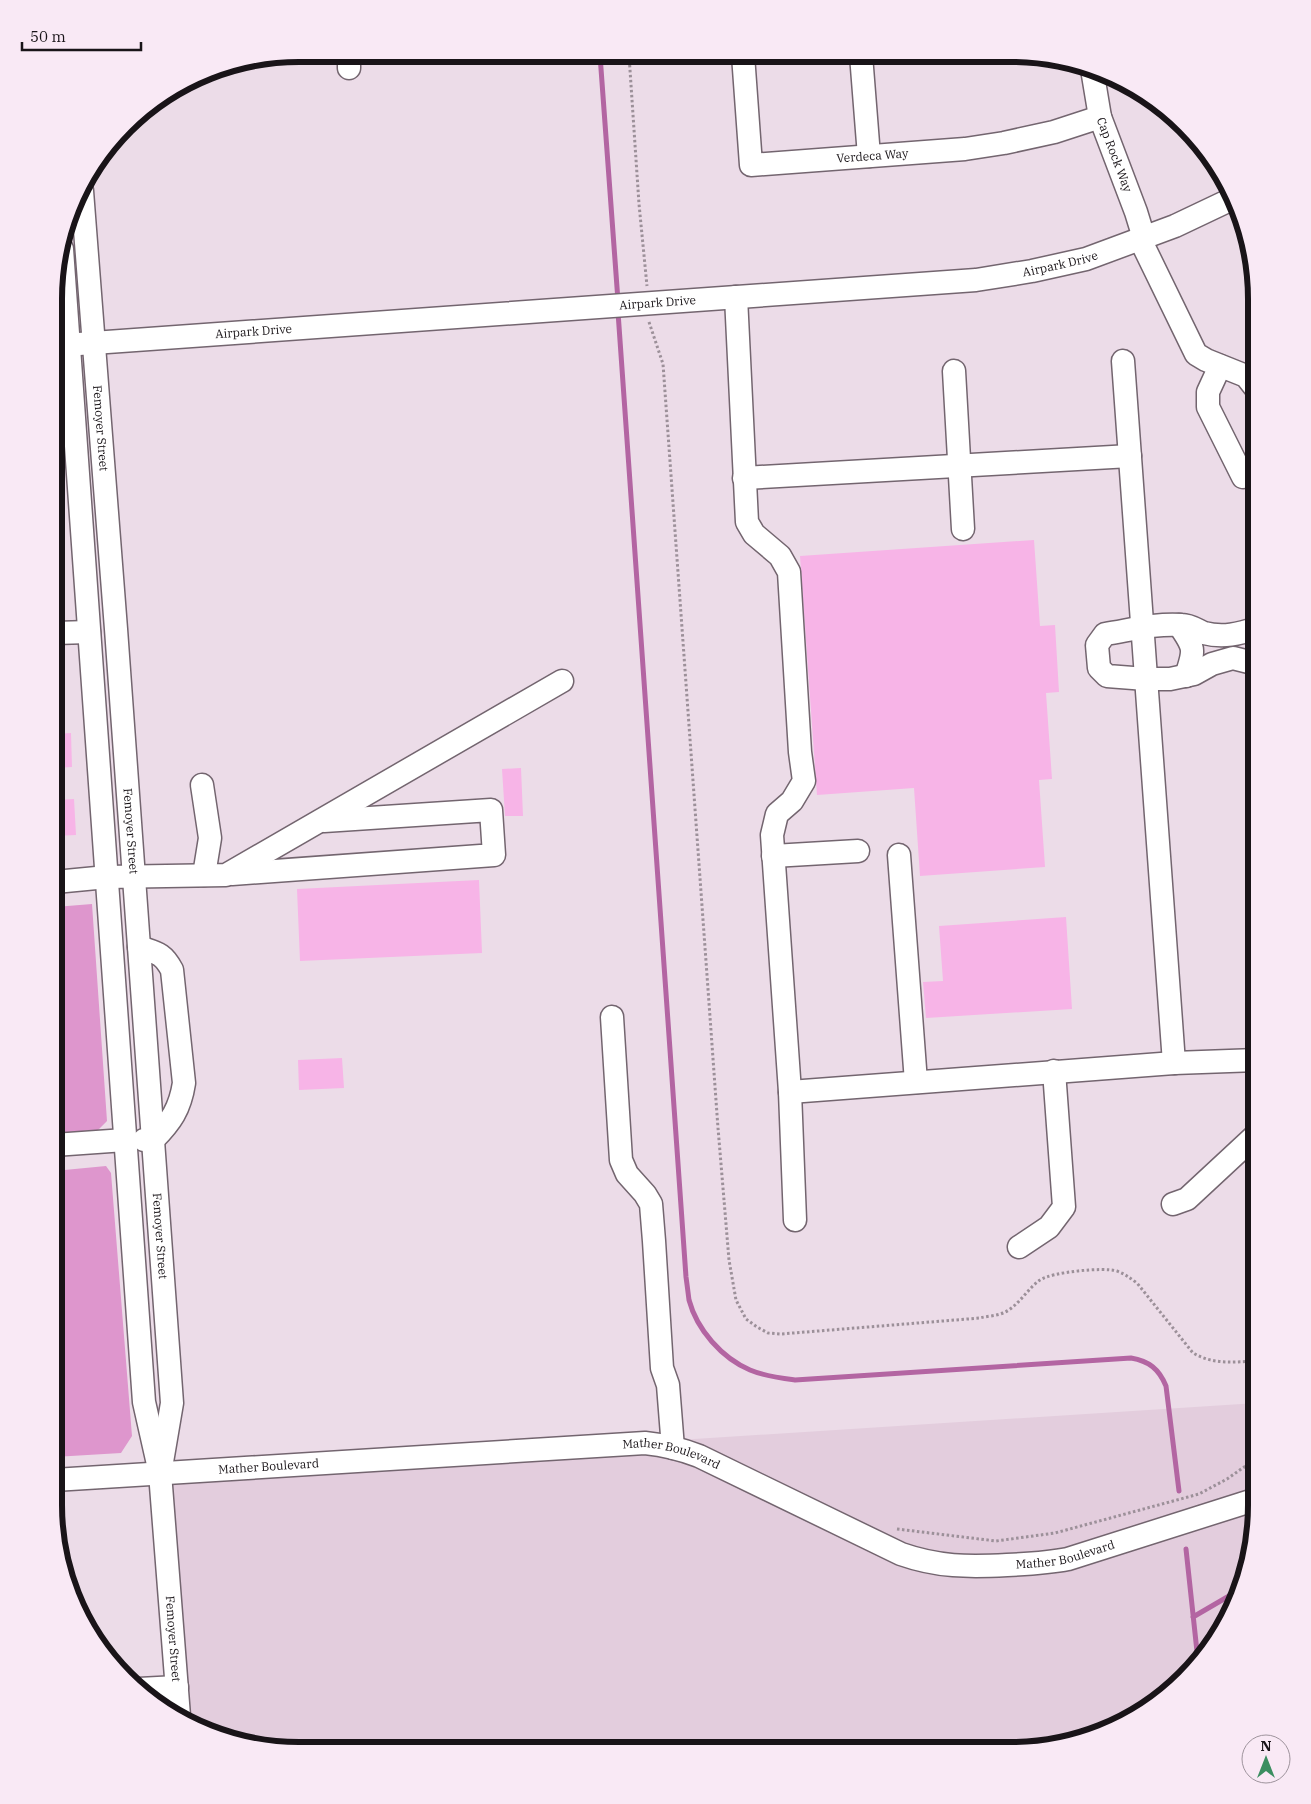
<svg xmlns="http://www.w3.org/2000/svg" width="1311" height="1804" font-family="'IBM Plex Serif',serif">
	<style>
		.built { fill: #e3cddd }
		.green { fill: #de96cd }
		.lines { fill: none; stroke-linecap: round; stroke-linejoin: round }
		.stream { stroke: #b365a2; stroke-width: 5 }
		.building { fill: #f7b4e7 }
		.minor-casing { stroke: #73656f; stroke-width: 25 }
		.path { stroke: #9c9099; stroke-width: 3; stroke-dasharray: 2.5 2.5; stroke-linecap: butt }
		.minor { stroke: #fff; stroke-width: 22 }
		.labels { text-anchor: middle; stroke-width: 5; stroke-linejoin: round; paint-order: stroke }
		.street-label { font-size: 12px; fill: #191418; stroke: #f9e9f5 }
		.rim { fill: none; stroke: #191418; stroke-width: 6 }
	</style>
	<rect width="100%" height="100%" fill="#ecdce8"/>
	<!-- built -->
	<path class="built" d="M1257 1403V1521L1244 1584 1216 1641 1173 1689 1120 1725 1012 1750 268 1748 206 1732 180 1717 163 1473Z"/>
	<!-- green -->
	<path class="green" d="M92 904 107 1121 98 1130 54 1133 55 907Z
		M106 1166 111 1173 132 1436 121 1453 54 1457V1171Z"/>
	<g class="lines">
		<!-- stream -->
		<path class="stream" d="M600 55 618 301
			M618 312 686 1277C687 1284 688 1292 689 1300 697 1330 722 1358 750 1370 764 1376 780 1378 795 1380L1131 1358C1149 1361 1159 1369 1166 1386L1179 1491
			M1186 1549 1198 1661
			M1193 1617 1229 1596 1239 1593"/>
	</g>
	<!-- building -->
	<path class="building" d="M1034 540 1040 626 1055 625 1059 692 1046 693 1052 779 1039 780 1045 867 920 876 914 788 817 795 800 556Z
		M71 733 72 767 55 768V734Z
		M521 768 523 816H505L502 769Z
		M74 799 76 835 55 836V800Z
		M479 880 482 953 300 961 297 889Z
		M1066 917 1072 1009 926 1018 923 982 943 981 939 926Z
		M342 1058 344 1088 299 1090 298 1060Z"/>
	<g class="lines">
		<!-- minor casing -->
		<g class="minor-casing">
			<g id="minor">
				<path d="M349 54V68"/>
				<path id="s1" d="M743 55 751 165 965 149 1004 143 1054 132 1100 117"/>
				<path d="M861 55 869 156"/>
				<path id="s2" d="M1092 69 1100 117 1136 212 1144 238"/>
				<path id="s3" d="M82 191 116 629 172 1403 162 1462"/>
				<path d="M1140 239 1196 354 1206 360 1246 376 1257 390"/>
				<path id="s4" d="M62 249 144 1402 160 1473 179 1716"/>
				<path d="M736 297 747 522 754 534 780 556 789 572 800 752 804 781 792 801 777 814 772 835 790 1092 795 1220"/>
				<path id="s5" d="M79 344 976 280 1032 271 1086 259 1175 226 1234 198"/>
				<path d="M1123 361 1174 1063"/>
				<path d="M1220 366 1208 392V407L1243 477"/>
				<path d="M954 371 963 529"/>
				<path d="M744 478 1130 456"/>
				<path d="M1179 625C1195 648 1195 649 1186 676"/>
				<path d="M55 633 89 632"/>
				<path d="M1257 664 1233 658 1212 664 1194 674 1170 679H1146L1107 676 1099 668 1097 645 1105 634C1131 630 1155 623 1182 625 1190 625 1197 630 1204 633 1223 638 1239 634 1257 628"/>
				<path d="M202 785 210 838 204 875"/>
				<path d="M899 855 916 1082"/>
				<path d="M773 856 858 851"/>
				<path d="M232 874 494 855 491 810 324 821"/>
				<path d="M55 882 107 877 226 875 562 681"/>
				<path d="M139 947C157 953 163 953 172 970L184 1083C180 1109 171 1122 153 1140H144"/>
				<path d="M612 1017 621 1160 627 1174 645 1194 651 1204 654 1241 662 1368 668 1385 673 1448"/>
				<path d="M790 1092 1174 1063 1257 1060"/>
				<path d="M54 1145 125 1140"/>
				<path d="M1173 1204 1187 1199 1257 1134"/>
				<path d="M1019 1247 1049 1227 1064 1207 1054 1071"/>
				<path id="s6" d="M54 1480 645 1443C664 1445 681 1449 699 1456L901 1554C938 1567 968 1567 1007 1565 1028 1564 1048 1563 1068 1559L1257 1499"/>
				<path d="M139 1689 177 1687"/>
			</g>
		</g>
		<!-- path -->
		<path class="path" d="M629 55 639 204 647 286
			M649 322 663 364 718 1128 729 1260 736 1300 746 1319 757 1327 768 1333 781 1334 980 1318C987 1316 996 1316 1003 1313 1018 1307 1027 1289 1040 1280 1052 1272 1103 1267 1117 1271 1125 1274 1130 1278 1137 1283L1193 1353C1214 1365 1234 1362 1257 1361
			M897 1529 996 1541 1055 1533 1199 1494 1227 1479 1257 1458"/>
		<!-- minor -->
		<use href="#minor" class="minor"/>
	</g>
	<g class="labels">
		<!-- street labels -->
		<g class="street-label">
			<text dy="4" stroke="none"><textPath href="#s2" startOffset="89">Cap Rock Way</textPath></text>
			<text dy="4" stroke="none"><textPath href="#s1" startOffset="232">Verdeca Way</textPath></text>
			<text dy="4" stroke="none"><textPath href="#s5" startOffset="985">Airpark Drive</textPath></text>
			<text dy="4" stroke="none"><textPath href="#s5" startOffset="580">Airpark Drive</textPath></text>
			<text dy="4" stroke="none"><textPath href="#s5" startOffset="175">Airpark Drive</textPath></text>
			<text dy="4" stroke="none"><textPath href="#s3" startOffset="238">Femoyer Street</textPath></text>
			<text dy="4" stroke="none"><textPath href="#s3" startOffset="642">Femoyer Street</textPath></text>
			<text dy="4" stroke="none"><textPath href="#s3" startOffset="1048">Femoyer Street</textPath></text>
			<text dy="4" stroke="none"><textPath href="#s6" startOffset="620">Mather Boulevard</textPath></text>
			<text dy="4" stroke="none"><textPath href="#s6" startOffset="215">Mather Boulevard</textPath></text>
			<text dy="4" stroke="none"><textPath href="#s6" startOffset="1039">Mather Boulevard</textPath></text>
			<text dy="4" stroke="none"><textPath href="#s4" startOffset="1395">Femoyer Street</textPath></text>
		</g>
	</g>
	<!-- crop -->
	<path d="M0 0H1311V1804H0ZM299 62H1011A237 237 0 0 1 1248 299V1505A237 237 0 0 1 1011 1742H299A237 237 0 0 1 62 1505V299A237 237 0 0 1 299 62Z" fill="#f9e9f5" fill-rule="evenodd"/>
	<path class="rim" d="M299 62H1011A237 237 0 0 1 1248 299V1505A237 237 0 0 1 1011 1742H299A237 237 0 0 1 62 1505V299A237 237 0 0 1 299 62Z"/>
	<!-- north arrow -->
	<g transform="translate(1266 1759)"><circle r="24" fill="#f9e9f5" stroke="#9f949d"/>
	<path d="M0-4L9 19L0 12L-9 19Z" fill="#3b8e60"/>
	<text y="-8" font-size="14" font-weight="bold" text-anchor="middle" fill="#191418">N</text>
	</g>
	<!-- scale -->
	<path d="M22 42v8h119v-8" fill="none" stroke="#191418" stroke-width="2.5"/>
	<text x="30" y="42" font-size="15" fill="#191418" stroke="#f9e9f5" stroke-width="4" paint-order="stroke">50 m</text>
</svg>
